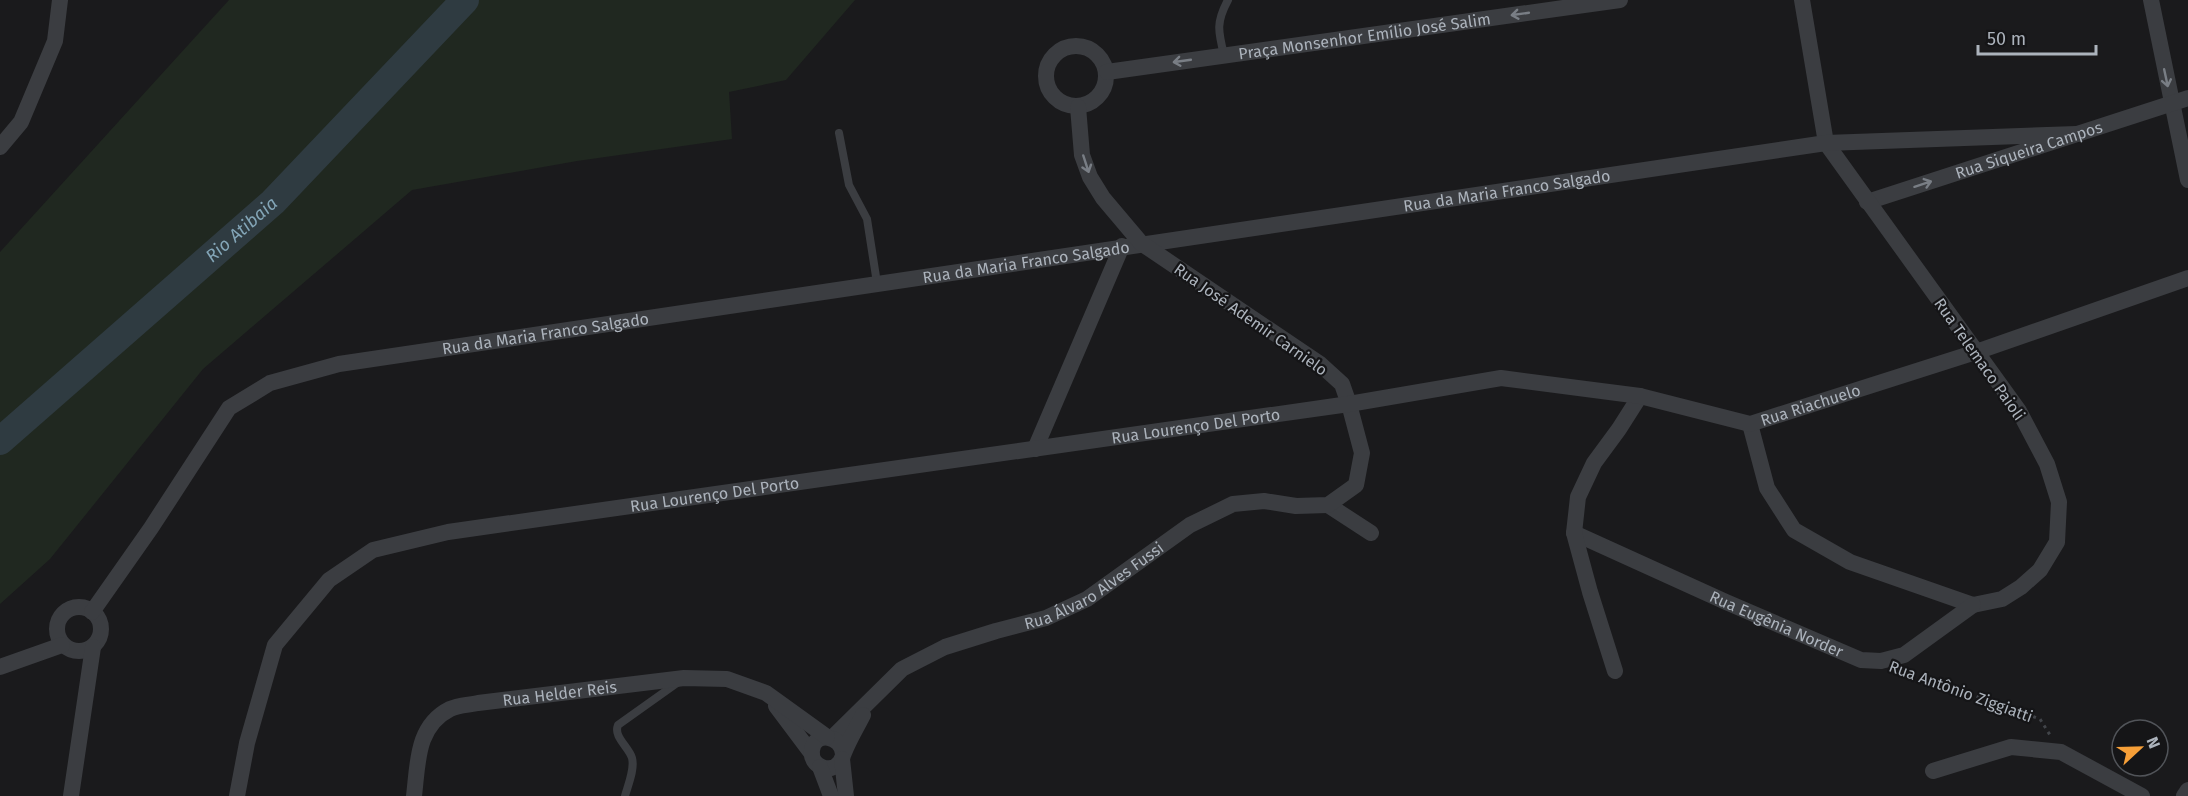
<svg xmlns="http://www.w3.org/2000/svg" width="2188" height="796" font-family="'Fira Sans',sans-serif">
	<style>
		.green { fill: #202820 }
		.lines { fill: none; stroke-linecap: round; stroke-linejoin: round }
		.river { stroke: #2f3b41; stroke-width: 28 }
		.path { stroke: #414449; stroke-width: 3; stroke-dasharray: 3 4.5; stroke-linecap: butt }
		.lane { stroke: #3b3d41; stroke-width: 8 }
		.street { stroke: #3b3d41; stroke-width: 16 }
		.oneway { stroke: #797e85 }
		.labels { text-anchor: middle; stroke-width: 4.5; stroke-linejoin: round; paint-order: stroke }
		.street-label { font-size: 16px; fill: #acb3bc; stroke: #151517 }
		.water-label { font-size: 18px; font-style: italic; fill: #83a5b7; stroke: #151517 }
	</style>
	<rect width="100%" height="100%" fill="#1a1a1c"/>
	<!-- green -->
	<path class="green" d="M229 0H855L786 80 729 92 732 139 577 161 412 190 203 369 50 559 0 604V252Z"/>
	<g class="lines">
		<!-- river -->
		<path class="river" id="s1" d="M0 441 273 202 465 0"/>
		<!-- path -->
		<path class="path" d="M1906 671 2040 719 2050 735"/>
		<!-- lane -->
		<path class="lane" d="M1224 55C1218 31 1216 22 1228 0
			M839 133 849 185 867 219 877 283
			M625 796C628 785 635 769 632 758 629 747 613 737 618 725L677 683"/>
		<!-- street -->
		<g class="street">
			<path d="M2151 0 2188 180"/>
			<circle cx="1076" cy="76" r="30"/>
			<path id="s2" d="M1107 72 1620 0"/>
			<path d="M0 147 21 122 55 41 60 0"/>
			<path id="s3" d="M1867 202 2188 98"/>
			<path d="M1750 424 1767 488 1794 530 1850 562 1973 605 2002 599 2021 587 2040 570 2057 542 2059 502 2047 464 2019 411 1826 143 1802 0"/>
			<path d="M1035 449 1122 246"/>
			<path d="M1328 505 1371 533"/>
			<path id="s4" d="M1574 533 1726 602 1861 660 1881 661 1904 655 1973 605"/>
			<circle cx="79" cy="629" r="22"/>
			<path id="s5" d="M92 612 151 528 229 408 270 383 339 364 1826 143 2077 134"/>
			<path d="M0 667 62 645"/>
			<path d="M1615 671 1590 592 1574 533 1578 497 1594 463 1619 429 1640 396"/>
			<path d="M776 706 812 754"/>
			<path id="s6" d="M832 738 902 669 945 647 996 631 1046 618 1087 599 1190 525 1233 504 1264 501 1296 506 1328 505 1356 485 1362 453 1349 404 1342 384 1320 364 1141 243 1103 198 1090 177 1082 155 1078 107"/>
			<path d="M843 754C842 736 815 730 812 750 809 766 831 775 840 762 843 758 842 757 844 753 849 740 857 727 863 715"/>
			<path d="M842 759 846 796"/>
			<path d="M820 767 831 796"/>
			<path d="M1933 771 2011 747 2061 752 2142 796"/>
			<path d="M71 796 93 647"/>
			<path id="s7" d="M237 796 247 743 275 645 329 580 373 550 448 532 1349 404 1501 378 1640 396 1750 424 1976 352 2188 278"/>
			<path id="s8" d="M414 796C418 764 416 726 450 709 458 705 469 705 478 703L684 678 727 679 766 693 827 737"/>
			<path d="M2184 796 2188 790"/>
		</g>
	</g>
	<!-- one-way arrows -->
	<defs><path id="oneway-shaft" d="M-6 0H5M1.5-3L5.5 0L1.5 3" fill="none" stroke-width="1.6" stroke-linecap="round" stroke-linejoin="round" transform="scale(1.5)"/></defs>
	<g class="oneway">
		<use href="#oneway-shaft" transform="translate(1520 14) rotate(172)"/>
		<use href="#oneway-shaft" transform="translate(1182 61) rotate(172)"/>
		<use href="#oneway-shaft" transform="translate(2166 78) rotate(78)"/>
		<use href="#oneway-shaft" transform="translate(1086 164) rotate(72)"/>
		<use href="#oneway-shaft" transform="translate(1923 184) rotate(-18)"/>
	</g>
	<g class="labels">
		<!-- street labels -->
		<g class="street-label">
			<text dy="6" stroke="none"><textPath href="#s2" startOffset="260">Praça Monsenhor Emílio José Salim</textPath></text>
			<text dy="6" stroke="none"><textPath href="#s3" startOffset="170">Rua Siqueira Campos</textPath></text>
			<text dy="6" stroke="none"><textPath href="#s5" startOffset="1546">Rua da Maria Franco Salgado</textPath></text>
			<text dy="6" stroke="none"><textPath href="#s5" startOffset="1060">Rua da Maria Franco Salgado</textPath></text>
			<text transform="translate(1251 319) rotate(35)" y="6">Rua José Ademir Carnielo</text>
			<text dy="6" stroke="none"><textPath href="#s5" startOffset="574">Rua da Maria Franco Salgado</textPath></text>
			<text transform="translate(1980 359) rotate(55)" y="6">Rua Telemaco Paioli</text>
			<text dy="6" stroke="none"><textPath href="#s7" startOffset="1752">Rua Riachuelo</textPath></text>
			<text dy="6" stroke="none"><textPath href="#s7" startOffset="1126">Rua Lourenço Del Porto</textPath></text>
			<text dy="6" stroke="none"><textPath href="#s7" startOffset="640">Rua Lourenço Del Porto</textPath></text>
			<text dy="6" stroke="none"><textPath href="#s6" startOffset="309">Rua Álvaro Alves Fussi</textPath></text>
			<text dy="6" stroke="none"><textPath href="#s4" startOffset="222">Rua Eugênia Norder</textPath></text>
			<text transform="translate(1961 691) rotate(20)" y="6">Rua Antônio Ziggiatti</text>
			<text dy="6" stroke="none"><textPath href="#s8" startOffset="210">Rua Helder Reis</textPath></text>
		</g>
		<!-- water labels -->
		<g class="water-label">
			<text dy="6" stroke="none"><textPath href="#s1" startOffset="321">Rio Atibaia</textPath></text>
		</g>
	</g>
	<!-- north arrow -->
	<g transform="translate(2140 748) rotate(68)"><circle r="28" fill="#151517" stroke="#515459" stroke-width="1.5"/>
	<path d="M0-4.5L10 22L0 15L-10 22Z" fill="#f69f38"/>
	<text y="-9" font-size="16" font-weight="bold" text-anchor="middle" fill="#acb3bc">N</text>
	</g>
	<!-- scale -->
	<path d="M1978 45v9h118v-9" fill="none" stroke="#acb3bc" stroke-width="3"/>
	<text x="1987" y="45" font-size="18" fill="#acb3bc" stroke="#151517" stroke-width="4.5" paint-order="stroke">50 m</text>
</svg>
